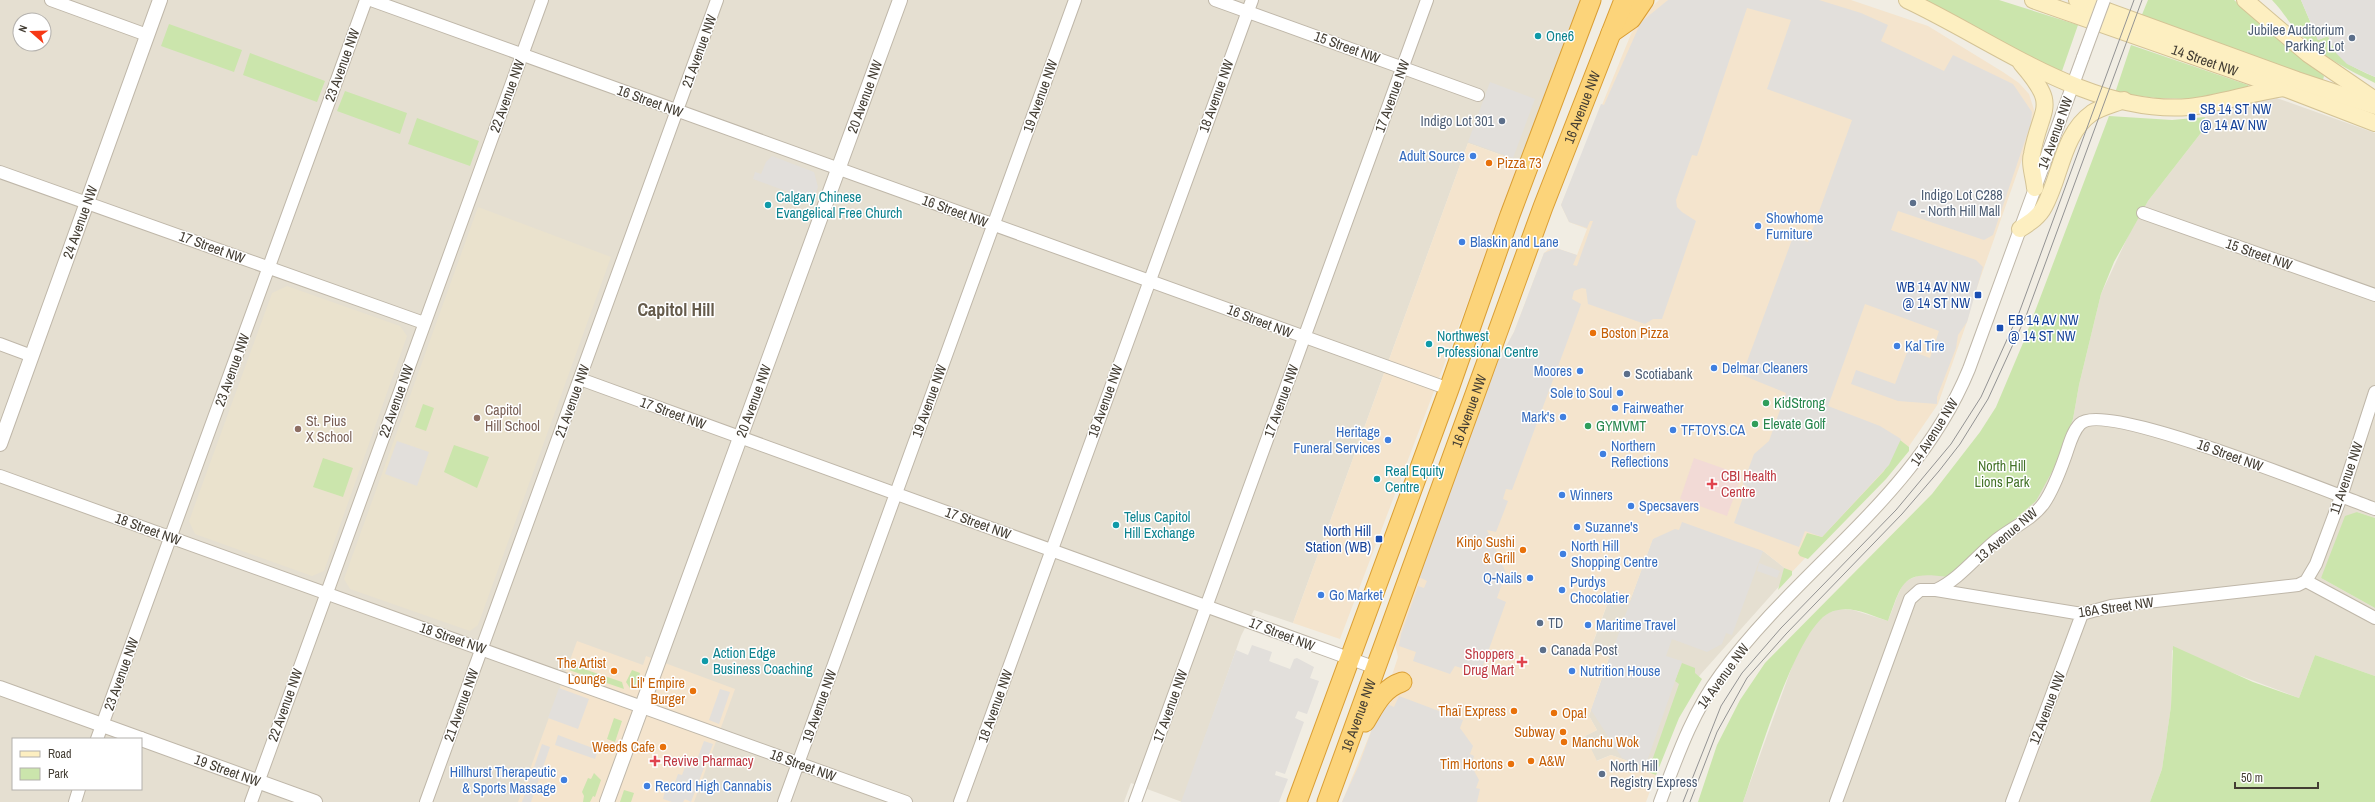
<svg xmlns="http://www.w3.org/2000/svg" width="2375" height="802" font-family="'Archivo Narrow',sans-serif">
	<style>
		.residential { fill: #e5dfd1; fill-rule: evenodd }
		.commercial { fill: #f4e4cd }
		.education { fill: #eae2cd }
		.medical { fill: #f2dad6 }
		.green { fill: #cbe5ac }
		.parking { fill: #e2dfdb }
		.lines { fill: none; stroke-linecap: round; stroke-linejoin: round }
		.minor-casing { stroke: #bfb7a9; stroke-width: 14 }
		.tertiary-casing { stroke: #bfb7a9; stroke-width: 16 }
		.secondary-casing { stroke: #d4c395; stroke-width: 18 }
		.trunk-casing { stroke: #da9e34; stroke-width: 21 }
		.minor { stroke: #fff; stroke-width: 12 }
		.tertiary { stroke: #fff; stroke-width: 14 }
		.secondary { stroke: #fdefc1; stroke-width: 16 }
		.trunk { stroke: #fcd47a; stroke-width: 19 }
		.tram { stroke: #939393; stroke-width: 1 }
		.minor-bridge-casing { stroke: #bfb7a9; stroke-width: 14; stroke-linecap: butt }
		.minor-bridge { stroke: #fff; stroke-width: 12 }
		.culture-dot { fill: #0f9aa8; stroke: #fff; stroke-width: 1.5 }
		.service-dot { fill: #5c6f8a; stroke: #fff; stroke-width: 1.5 }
		.transit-dot { fill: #1a4fb4; stroke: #fff; stroke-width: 1.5 }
		.shop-dot { fill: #3f7fe0; stroke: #fff; stroke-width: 1.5 }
		.food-dot { fill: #e8710a; stroke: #fff; stroke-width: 1.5 }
		.leisure-dot { fill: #2e9e5b; stroke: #fff; stroke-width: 1.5 }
		.education-dot { fill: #8d6e63; stroke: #fff; stroke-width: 1.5 }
		.health-dot { fill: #e0444e; stroke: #fff; stroke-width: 1.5 }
		.labels { text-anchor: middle; stroke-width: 3; stroke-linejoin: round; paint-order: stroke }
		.service-label { font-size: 14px; fill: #4e5e75; stroke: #fff; text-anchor: start }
		.culture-label { font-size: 14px; fill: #0d838f; stroke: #fff; text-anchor: start }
		.street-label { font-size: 14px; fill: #433d33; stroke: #fff }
		.transit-label { font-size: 14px; fill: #164399; stroke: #fff; text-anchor: start }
		.shop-label { font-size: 14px; fill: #366cbe; stroke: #fff; text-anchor: start }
		.food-label { font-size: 14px; fill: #c56008; stroke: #fff; text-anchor: end }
		.leisure-label { font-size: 14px; fill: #27864d; stroke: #fff; text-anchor: start }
		.education-label { font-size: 14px; fill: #785e54; stroke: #fff; text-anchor: start }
		.park-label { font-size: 14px; fill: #447328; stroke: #fff }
		.health-label { font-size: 14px; fill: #be3a42; stroke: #fff; text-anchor: start }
		.district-label { font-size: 18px; font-weight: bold; fill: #655b4b; stroke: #fff }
	</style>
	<rect width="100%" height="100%" fill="#f1ede3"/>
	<!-- residential -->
	<path class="residential" d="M0 0H1581L1521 162 1468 143 1293 623 1254 610 1241 636 1182 802 1131 783 1124 802H0ZM20 20H44V44H20ZM13 739H141V789H13Z
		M2271 96 2375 133V518L2357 512 2321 578 2375 608V676L2315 655 2299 698 2172 650 2171 706 2162 769 2150 802H1743L1798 650 1817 622 1828 613 1839 609 1853 610 1888 621 1897 597 1903 584 1910 579 1925 573 1947 577 2036 501 2073 419 2079 385 2101 294 2130 232 2148 201 2204 129 2205 117Z
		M1682 522 1763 551 1791 573 1700 675 1688 693 1669 736 1656 775 1645 767 1611 755 1596 761 1585 736 1597 730 1589 716 1609 658 1590 651 1611 594 1630 601 1653 539 1675 529Z"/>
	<!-- commercial -->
	<path class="commercial" d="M1659 0H1851L1928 26 2003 72 2019 83 2029 94 2035 113 2034 125 1973 299 1967 322 1938 404 1905 452 1791 573 1763 551 1679 530 1653 539 1630 601 1611 594 1590 650 1609 657 1589 716 1597 730 1585 736 1597 761 1611 755 1645 767 1656 775 1646 802H1342L1383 702 1398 657 1395 644 1397 637 1499 359 1514 332 1544 253 1549 249 1556 248 1577 255 1587 229 1569 222 1561 205 1631 34 1641 18Z
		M1468 143 1521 162 1340 639 1293 623Z
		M577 641 643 665 646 656 735 689 694 802H518Z"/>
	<!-- education -->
	<path class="education" d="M478 207 611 257 478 625 470 631 350 589 344 579Z
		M287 286 400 326 407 336 324 571 312 576 195 534 189 521 272 293Z"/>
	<!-- medical -->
	<path class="medical" d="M1694 458 1742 475 1727 516 1680 499Z"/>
	<!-- green -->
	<path class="green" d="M1923 0H1999L2078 25 2062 71 2048 66Z
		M2148 0H2234L2324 76 2323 80 2141 17Z
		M2272 0H2301L2318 40 2328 36C2339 62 2350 66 2375 77V83C2349 70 2320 56 2299 33 2289 23 2282 10 2272 0Z
		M169 24 242 50 234 72 161 46Z
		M2131 45 2248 85 2249 87 2190 99 2156 98 2115 93Z
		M250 53 325 81 317 102 243 75Z
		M345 91 407 113 400 134 337 111Z
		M2109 116 2172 120 2205 117 2204 129 2148 201 2114 262 2101 294 2079 385 2073 419 2054 468 2036 501 1947 577C1902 570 1902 583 1888 621 1870 615 1848 603 1829 613 1796 629 1757 763 1743 802H1698L1717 745 1740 700 1765 663 1932 494 1980 432 1996 407 2023 343Z
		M417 118 479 141 470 166 408 144Z
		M423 404 434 408 426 431 415 427Z
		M1900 440 1909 447V451L1886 479 1808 559 1800 556 1798 553 1807 533 1822 537 1884 471Z
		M454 445 489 457 477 488 444 472Z
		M323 458 353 468 343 497 313 487Z
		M2357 512 2375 518V608L2321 578 2345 516Z
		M1784 568 1792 571V575L1778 590Z
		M2173 646 2253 682 2299 698 2315 655 2375 676V802H2150L2162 769 2171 706Z
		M1682 663 1695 668V673L1702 679 1679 718 1656 775 1648 772 1679 684 1675 681Z
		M569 664 622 682 624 689 569 670 567 668Z
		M632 670 640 673 636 684 630 688 626 682Z
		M614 718 622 721 615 742 607 739Z
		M594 773 601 780 595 797 593 796 590 802H583L584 796 582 792 588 778 591 779Z
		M624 790 634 793 631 802H620Z"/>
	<!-- parking -->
	<path class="parking" d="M1668 0H1819L1861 13 1888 25 1881 41 1944 71 1953 55 2013 84 2032 112 2031 123 1993 235 1984 240 1898 211 1891 230 1976 260 1983 267 1967 322 1958 335 1956 348 1937 397V404L1898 401 1851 384 1856 370 1895 384 1908 350 1930 358 1939 331 1865 304 1828 406 1880 426 1901 439 1889 465 1822 537 1805 531 1799 547 1734 523 1747 486 1743 484 1754 454 1769 441 1786 393 1742 375 1793 237 1808 242 1852 120 1767 89 1791 20 1747 8 1697 156 1692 155 1676 200 1677 207 1682 212 1696 221 1662 319H1653L1645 324 1588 304 1586 289 1582 288 1574 291 1572 299 1581 304 1579 310 1512 490 1506 489 1503 499 1508 501 1496 532 1487 530 1506 573 1497 598 1506 602 1480 674 1455 666 1450 674 1413 661 1416 652 1399 646 1401 634 1418 586 1424 588 1427 581 1419 577 1497 363 1514 332 1544 253 1556 248 1577 255 1573 265 1577 266 1593 221H1590L1587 228 1569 222 1561 205 1601 104 1604 105 1641 22Z
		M2301 0H2375V77L2347 64 2336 53 2328 36 2318 40Z
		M1490 82 1535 99 1513 158 1468 142Z
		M772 156 814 172 818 187 813 201 753 179 755 172 761 174 766 162Z
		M397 441 429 452 417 486 385 474Z
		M1682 522 1763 551 1732 635 1726 633 1722 644 1707 652 1672 639 1666 656 1682 661 1645 767 1622 758 1591 710 1653 539 1675 529 1679 530Z
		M1759 563 1780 571 1777 578 1757 571Z
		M1252 645 1272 652 1269 661 1290 669 1294 659 1297 658 1314 667 1310 678 1319 681 1307 714 1298 711 1295 718 1304 722 1285 774 1276 771 1275 775 1288 779 1279 802H1181L1236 650 1248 655Z
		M559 688 589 699 578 729 548 718Z
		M720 689 730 692 719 724 709 720Z
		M1399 696 1463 720 1460 728 1473 746 1470 754 1474 756 1471 765 1479 780 1476 788 1480 789 1477 802H1342L1359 765 1380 707 1383 702 1394 707Z
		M558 735 598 750 595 759 555 745Z
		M704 741 713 744 691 802 685 799 683 802H672L663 799 665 791 671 793 678 774 682 775 685 767 694 768Z
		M542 744 550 747 531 802H522Z"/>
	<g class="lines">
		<!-- minor casing -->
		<g class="minor-casing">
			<path id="minor" d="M51 0 147 35
				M371 0 1449 389
				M1215 0 1478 95
				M0 172 424 323
				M2143 213 2375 295
				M0 344 32 356
				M580 379 1376 668
				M0 476 906 802
				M2306 581 2375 618
				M1936 590C1959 579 1974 559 1994 542 2009 529 2032 520 2044 503 2053 490 2060 471 2065 457 2069 446 2072 432 2080 424 2104 399 2336 495 2375 509
				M97 739 366 0
				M75 802 79 789
				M251 802 542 0
				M426 802 717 0
				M784 802 1075 0
				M960 802 1252 0
				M1135 802 1427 0
				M1660 802C1677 757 1692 713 1721 674 1800 566 1916 498 1969 369L2083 57
				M1836 802 1910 599 1920 590H1936L2082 614 2111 606 2298 585 2306 581 2316 564 2341 497 2375 392
				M2012 802 2082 614"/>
		</g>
		<!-- tertiary casing -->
		<g class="tertiary-casing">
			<g id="tertiary">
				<path id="s1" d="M0 444 160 0"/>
				<path d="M0 688 141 739"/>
				<path id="s2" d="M141 739 315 802"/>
				<path id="s3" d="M607 802 900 0"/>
			</g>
		</g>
		<!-- secondary casing -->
		<g class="secondary-casing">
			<g id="secondary">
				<path d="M1907 0C1993 40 2089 115 2189 107 2219 104 2253 92 2284 88"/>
				<path id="s4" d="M2033 0 2284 88 2375 123"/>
				<path d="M2077 0 2297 80 2375 106"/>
				<path d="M2245 0 2308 54 2375 100"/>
				<path d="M2021 63C2060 108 2041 105 2032 154 2029 163 2034 177 2035 188"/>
				<path d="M2020 229C2029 223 2039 217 2044 207 2061 177 2062 134 2092 113 2101 107 2114 104 2124 100"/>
			</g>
		</g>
		<!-- trunk casing -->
		<g class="trunk-casing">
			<g id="trunk">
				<path d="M1611 33 1631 19 1644 0"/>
				<path d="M1365 722C1375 705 1383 688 1402 682"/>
				<path d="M1297 802 1449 389 1510 215 1591 0"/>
				<path id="s5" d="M1327 802 1543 207 1624 0"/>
			</g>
		</g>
		<!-- minor -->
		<use href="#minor" class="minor"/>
		<!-- tertiary -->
		<use href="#tertiary" class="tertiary"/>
		<!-- secondary -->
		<use href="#secondary" class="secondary"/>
		<!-- trunk -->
		<use href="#trunk" class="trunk"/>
		<!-- tram -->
		<path class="tram" d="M1683 802 1721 706 1742 673 1781 628 1896 510 1951 444 1981 397 2019 313 2134 0
			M1690 802 1717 732 1747 678 1786 634 1902 514 1939 471 1960 444 1988 399 2026 316 2142 0"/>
		<!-- minor-bridge casing -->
		<g class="minor-bridge-casing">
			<path id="minor-bridge" d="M2083 57 2104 0"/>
		</g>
		<!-- minor-bridge -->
		<use href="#minor-bridge" class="minor-bridge"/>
	</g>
	<!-- markers -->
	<g class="culture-dot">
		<circle cx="1538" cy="36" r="4"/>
		<circle cx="768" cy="205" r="4"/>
		<circle cx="1429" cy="344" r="4"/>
		<circle cx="1377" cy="479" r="4"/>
		<circle cx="1116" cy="525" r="4"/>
		<circle cx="705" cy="661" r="4"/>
	</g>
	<g class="service-dot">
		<circle cx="2352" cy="38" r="4"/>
		<circle cx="1502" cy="121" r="4"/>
		<circle cx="1913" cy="203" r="4"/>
		<circle cx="1627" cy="374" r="4"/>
		<circle cx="1540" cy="623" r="4"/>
		<circle cx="1543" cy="650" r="4"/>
		<circle cx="1602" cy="774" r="4"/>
	</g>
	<g class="transit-dot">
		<rect x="2188" y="113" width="8" height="8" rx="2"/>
		<rect x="1974" y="291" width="8" height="8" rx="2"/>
		<rect x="1996" y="324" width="8" height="8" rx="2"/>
		<rect x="1375" y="535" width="8" height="8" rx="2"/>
	</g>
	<g class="shop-dot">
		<circle cx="1473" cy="156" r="4"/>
		<circle cx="1758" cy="226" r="4"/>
		<circle cx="1462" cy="242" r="4"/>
		<circle cx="1897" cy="346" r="4"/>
		<circle cx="1714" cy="368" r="4"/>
		<circle cx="1580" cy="371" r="4"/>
		<circle cx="1620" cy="393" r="4"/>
		<circle cx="1615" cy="408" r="4"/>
		<circle cx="1563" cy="417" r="4"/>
		<circle cx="1673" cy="430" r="4"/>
		<circle cx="1388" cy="440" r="4"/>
		<circle cx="1603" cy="454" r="4"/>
		<circle cx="1562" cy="495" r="4"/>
		<circle cx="1631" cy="506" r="4"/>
		<circle cx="1577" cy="527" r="4"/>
		<circle cx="1563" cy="554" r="4"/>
		<circle cx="1530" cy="578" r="4"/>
		<circle cx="1562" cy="590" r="4"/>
		<circle cx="1321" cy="595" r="4"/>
		<circle cx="1588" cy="625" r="4"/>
		<circle cx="1572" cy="671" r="4"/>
		<circle cx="564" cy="780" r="4"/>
		<circle cx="647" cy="786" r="4"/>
	</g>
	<g class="food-dot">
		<circle cx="1489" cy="163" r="4"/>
		<circle cx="1593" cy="333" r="4"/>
		<circle cx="1523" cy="550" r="4"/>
		<circle cx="614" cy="671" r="4"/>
		<circle cx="693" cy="691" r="4"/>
		<circle cx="1514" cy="711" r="4"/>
		<circle cx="1554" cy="713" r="4"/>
		<circle cx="1563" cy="732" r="4"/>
		<circle cx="1564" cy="742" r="4"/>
		<circle cx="663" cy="747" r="4"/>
		<circle cx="1531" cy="761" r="4"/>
		<circle cx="1511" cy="764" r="4"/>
	</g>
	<g class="leisure-dot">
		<circle cx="1766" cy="403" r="4"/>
		<circle cx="1755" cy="424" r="4"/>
		<circle cx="1588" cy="426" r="4"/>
	</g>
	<g class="education-dot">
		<circle cx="477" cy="418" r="4"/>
		<circle cx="298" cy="429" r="4"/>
	</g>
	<g class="health-dot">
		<path d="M1710 478h4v4h4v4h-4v4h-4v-4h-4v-4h4z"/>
		<path d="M1520 656h4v4h4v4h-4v4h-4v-4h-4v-4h4z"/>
		<path d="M653 755h4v4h4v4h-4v4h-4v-4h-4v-4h4z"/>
	</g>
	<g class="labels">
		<!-- service labels -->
		<g class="service-label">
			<text x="2344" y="35" text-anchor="end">Jubilee Auditorium<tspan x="2344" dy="16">Parking Lot</tspan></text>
			<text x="1494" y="126" text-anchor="end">Indigo Lot 301</text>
			<text x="1921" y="200">Indigo Lot C288<tspan x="1921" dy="16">- North Hill Mall</tspan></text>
			<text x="1635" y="379">Scotiabank</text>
			<text x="1548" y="628">TD</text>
			<text x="1551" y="655">Canada Post</text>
			<text x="1610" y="771">North Hill<tspan x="1610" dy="16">Registry Express</tspan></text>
		</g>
		<!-- culture labels -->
		<g class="culture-label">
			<text x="1546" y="41">One6</text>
			<text x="776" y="202">Calgary Chinese<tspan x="776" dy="16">Evangelical Free Church</tspan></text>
			<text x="1437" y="341">Northwest<tspan x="1437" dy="16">Professional Centre</tspan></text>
			<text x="1385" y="476">Real Equity<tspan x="1385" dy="16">Centre</tspan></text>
			<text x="1124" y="522">Telus Capitol<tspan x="1124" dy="16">Hill Exchange</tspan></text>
			<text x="713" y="658">Action Edge<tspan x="713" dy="16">Business Coaching</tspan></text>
		</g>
		<!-- street labels -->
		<g class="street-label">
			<text transform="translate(1347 47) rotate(20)" y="5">15 Street NW</text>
			<text transform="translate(699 51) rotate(-70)" y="5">21 Avenue NW</text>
			<text dy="5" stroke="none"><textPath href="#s4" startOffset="182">14 Street NW</textPath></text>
			<text transform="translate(342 65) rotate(-70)" y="5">23 Avenue NW</text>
			<text transform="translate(507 96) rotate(-70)" y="5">22 Avenue NW</text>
			<text transform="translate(1040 96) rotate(-70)" y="5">19 Avenue NW</text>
			<text transform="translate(1216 96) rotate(-70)" y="5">18 Avenue NW</text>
			<text transform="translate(1392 96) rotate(-70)" y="5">17 Avenue NW</text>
			<text dy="5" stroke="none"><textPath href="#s3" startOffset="751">20 Avenue NW</textPath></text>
			<text transform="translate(650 101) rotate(20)" y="5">16 Street NW</text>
			<text dy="5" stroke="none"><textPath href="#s5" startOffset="740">16 Avenue NW</textPath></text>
			<text transform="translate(2055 133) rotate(-70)" y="5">14 Avenue NW</text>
			<text transform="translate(955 211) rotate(20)" y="5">16 Street NW</text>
			<text dy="5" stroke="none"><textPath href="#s1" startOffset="236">24 Avenue NW</textPath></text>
			<text transform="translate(212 247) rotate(20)" y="5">17 Street NW</text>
			<text transform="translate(2259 254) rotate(19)" y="5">15 Street NW</text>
			<text transform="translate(1260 321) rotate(21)" y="5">16 Street NW</text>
			<text transform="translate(232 370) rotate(-70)" y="5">23 Avenue NW</text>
			<text transform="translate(396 401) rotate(-70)" y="5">22 Avenue NW</text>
			<text transform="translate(572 401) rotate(-70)" y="5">21 Avenue NW</text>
			<text dy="5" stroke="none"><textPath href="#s3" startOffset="427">20 Avenue NW</textPath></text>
			<text transform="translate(929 401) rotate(-70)" y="5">19 Avenue NW</text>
			<text transform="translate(1105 401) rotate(-70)" y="5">18 Avenue NW</text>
			<text transform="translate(1281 401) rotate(-70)" y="5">17 Avenue NW</text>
			<text dy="5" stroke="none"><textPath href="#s5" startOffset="416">16 Avenue NW</textPath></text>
			<text transform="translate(673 413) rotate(20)" y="5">17 Street NW</text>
			<text transform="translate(1934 432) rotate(-58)" y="5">14 Avenue NW</text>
			<text transform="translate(2230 455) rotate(20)" y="5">16 Street NW</text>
			<text transform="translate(2346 478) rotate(-71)" y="5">11 Avenue NW</text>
			<text transform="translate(978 523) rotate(20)" y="5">17 Street NW</text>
			<text transform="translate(148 529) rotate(20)" y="5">18 Street NW</text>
			<text transform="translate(2006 535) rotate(-40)" y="5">13 Avenue NW</text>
			<text transform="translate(2116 607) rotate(-8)" y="5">16A Street NW</text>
			<text transform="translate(1282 634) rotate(21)" y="5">17 Street NW</text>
			<text transform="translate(453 638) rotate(19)" y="5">18 Street NW</text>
			<text transform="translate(121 674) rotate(-70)" y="5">23 Avenue NW</text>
			<text transform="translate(1723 676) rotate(-54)" y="5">14 Avenue NW</text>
			<text transform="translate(285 705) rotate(-70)" y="5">22 Avenue NW</text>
			<text transform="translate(461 705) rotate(-70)" y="5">21 Avenue NW</text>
			<text transform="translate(819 706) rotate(-70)" y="5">19 Avenue NW</text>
			<text transform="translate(995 706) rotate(-70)" y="5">18 Avenue NW</text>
			<text transform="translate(1170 706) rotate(-70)" y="5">17 Avenue NW</text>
			<text transform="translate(2047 708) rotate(-69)" y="5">12 Avenue NW</text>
			<text dy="5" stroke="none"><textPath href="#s5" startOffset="92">16 Avenue NW</textPath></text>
			<text transform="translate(803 765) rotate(20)" y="5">18 Street NW</text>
			<text dy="5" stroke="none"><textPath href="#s2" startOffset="92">19 Street NW</textPath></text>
		</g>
		<!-- transit labels -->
		<g class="transit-label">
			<text x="2200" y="114">SB 14 ST NW<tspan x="2200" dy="16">@ 14 AV NW</tspan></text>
			<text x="1970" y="292" text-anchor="end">WB 14 AV NW<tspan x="1970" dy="16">@ 14 ST NW</tspan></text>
			<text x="2008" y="325">EB 14 AV NW<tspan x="2008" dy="16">@ 14 ST NW</tspan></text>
			<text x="1371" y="536" text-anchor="end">North Hill<tspan x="1371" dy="16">Station (WB)</tspan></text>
		</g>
		<!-- shop labels -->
		<g class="shop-label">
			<text x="1465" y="161" text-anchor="end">Adult Source</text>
			<text x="1766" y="223">Showhome<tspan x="1766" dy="16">Furniture</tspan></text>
			<text x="1470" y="247">Blaskin and Lane</text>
			<text x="1905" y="351">Kal Tire</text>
			<text x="1722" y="373">Delmar Cleaners</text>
			<text x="1572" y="376" text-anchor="end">Moores</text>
			<text x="1612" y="398" text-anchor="end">Sole to Soul</text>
			<text x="1623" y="413">Fairweather</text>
			<text x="1555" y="422" text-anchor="end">Mark's</text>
			<text x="1681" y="435">TFTOYS.CA</text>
			<text x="1380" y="437" text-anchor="end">Heritage<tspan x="1380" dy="16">Funeral Services</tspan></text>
			<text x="1611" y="451">Northern<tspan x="1611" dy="16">Reflections</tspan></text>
			<text x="1570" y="500">Winners</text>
			<text x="1639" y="511">Specsavers</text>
			<text x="1585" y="532">Suzanne's</text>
			<text x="1571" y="551">North Hill<tspan x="1571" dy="16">Shopping Centre</tspan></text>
			<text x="1522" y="583" text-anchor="end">Q-Nails</text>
			<text x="1570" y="587">Purdys<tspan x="1570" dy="16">Chocolatier</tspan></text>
			<text x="1329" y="600">Go Market</text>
			<text x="1596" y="630">Maritime Travel</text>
			<text x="1580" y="676">Nutrition House</text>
			<text x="556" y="777" text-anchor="end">Hillhurst Therapeutic<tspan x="556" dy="16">&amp; Sports Massage</tspan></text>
			<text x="655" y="791">Record High Cannabis</text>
		</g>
		<!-- food labels -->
		<g class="food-label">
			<text x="1497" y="168" text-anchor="start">Pizza 73</text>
			<text x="1601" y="338" text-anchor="start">Boston Pizza</text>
			<text x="1515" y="547">Kinjo Sushi<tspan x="1515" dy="16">&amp; Grill</tspan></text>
			<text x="606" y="668">The Artist<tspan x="606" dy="16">Lounge</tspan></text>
			<text x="685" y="688">Lil' Empire<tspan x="685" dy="16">Burger</tspan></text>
			<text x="1506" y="716">Thaï Express</text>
			<text x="1562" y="718" text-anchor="start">Opa!</text>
			<text x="1555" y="737">Subway</text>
			<text x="1572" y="747" text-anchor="start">Manchu Wok</text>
			<text x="655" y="752">Weeds Cafe</text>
			<text x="1539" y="766" text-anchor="start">A&amp;W</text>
			<text x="1503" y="769">Tim Hortons</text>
		</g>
		<!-- leisure labels -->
		<g class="leisure-label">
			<text x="1774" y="408">KidStrong</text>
			<text x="1763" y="429">Elevate Golf</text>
			<text x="1596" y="431">GYMVMT</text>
		</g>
		<!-- education labels -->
		<g class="education-label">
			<text x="485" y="415">Capitol<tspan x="485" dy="16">Hill School</tspan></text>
			<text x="306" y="426">St. Pius<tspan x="306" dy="16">X School</tspan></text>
		</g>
		<!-- park labels -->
		<g class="park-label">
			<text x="2002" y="471">North Hill<tspan x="2002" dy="16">Lions Park</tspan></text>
		</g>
		<!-- health labels -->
		<g class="health-label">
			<text x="1721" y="481">CBI Health<tspan x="1721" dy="16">Centre</tspan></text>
			<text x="1514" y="659" text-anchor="end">Shoppers<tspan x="1514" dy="16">Drug Mart</tspan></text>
			<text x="663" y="766">Revive Pharmacy</text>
		</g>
		<!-- district labels -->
		<g class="district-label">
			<text x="676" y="316">Capitol Hill</text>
		</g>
	</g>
	<!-- legend -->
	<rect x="12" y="738" width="130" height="52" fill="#ffffff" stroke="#b4b1ad"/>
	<rect x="20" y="751" width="20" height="6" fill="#fdefc1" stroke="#b4b1ad"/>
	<text x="48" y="758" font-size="12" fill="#433d33">Road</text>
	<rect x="20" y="768" width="20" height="12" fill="#cbe5ac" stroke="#b4b1ad"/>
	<text x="48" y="778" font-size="12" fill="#433d33">Park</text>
	<!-- north arrow -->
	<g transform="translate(32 32) rotate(290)"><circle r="19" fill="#ffffff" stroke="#b4b1ad"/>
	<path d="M0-3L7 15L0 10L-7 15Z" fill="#f63815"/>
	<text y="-6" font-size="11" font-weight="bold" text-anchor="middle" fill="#433d33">N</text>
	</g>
	<!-- scale -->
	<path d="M2235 782v6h83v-6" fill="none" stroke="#433d33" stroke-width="2"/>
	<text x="2241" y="782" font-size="12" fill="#433d33" stroke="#ffffff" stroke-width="3" paint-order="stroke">50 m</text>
</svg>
